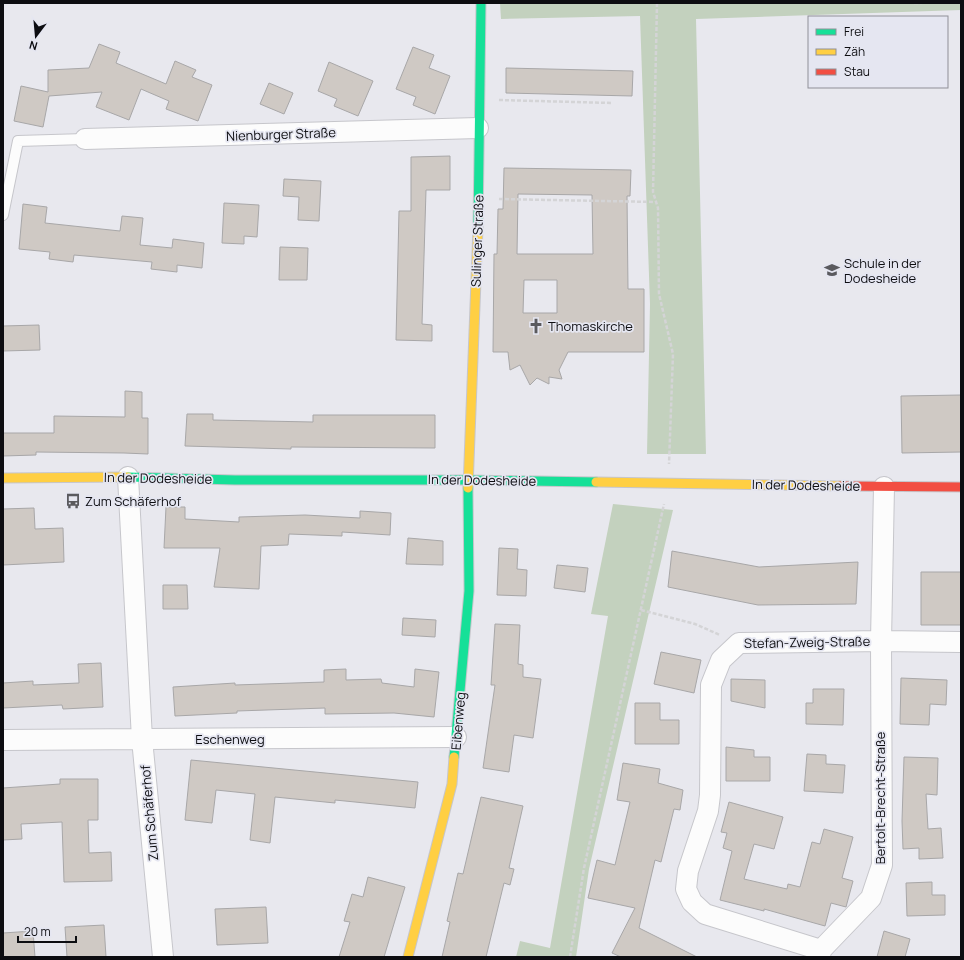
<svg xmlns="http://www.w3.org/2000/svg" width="964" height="960" font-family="Manrope,sans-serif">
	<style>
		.green { fill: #c3d1be }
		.building { fill: #cfc9c4; stroke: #a8a7a8; fill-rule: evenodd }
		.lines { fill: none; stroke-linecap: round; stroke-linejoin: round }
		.lane-casing { stroke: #c6c6cb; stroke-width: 12 }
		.street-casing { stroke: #c6c6cb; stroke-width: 22 }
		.fast-casing { stroke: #c6c6cb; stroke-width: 11 }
		.slow-casing { stroke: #c6c6cb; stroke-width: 11 }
		.jam-casing { stroke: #c6c6cb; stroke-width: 11 }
		.path { stroke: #d4d4d6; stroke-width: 2.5; stroke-dasharray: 4 2; stroke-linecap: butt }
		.lane { stroke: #fcfcfc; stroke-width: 10 }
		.street { stroke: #fcfcfc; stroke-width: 20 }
		.fast { stroke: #16e098; stroke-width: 9 }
		.slow { stroke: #ffcf43; stroke-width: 9 }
		.jam { stroke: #f24e42; stroke-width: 9 }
		.labels { text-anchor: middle; stroke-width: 3.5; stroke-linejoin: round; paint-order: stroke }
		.street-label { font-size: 13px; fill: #0d0d11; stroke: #e5e6f1 }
		.poi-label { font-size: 13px; fill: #0d0d11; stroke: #e5e6f1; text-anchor: start }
	</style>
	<rect width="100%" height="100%" fill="#e8e8ee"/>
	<!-- green -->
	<path class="green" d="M500 3H961V10L696 19 706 454H647L650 304 640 16 501 19Z
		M613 504 673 510 589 869 576 957H516L520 941 550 948 608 616 591 614Z"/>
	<!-- building -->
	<path class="building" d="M99 44 120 52 116 63 166 84 175 61 196 70 192 77 212 85 198 121 166 109 169 101 141 89 129 120 96 107 102 92 49 96 43 127 14 121 21 86 48 92V70L89 68Z
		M413 47 434 55 429 68 450 76 435 114 413 105 416 97 396 89Z
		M329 62 373 81 358 116 334 106 337 99 318 91Z
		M506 68 633 71 632 96 506 93Z
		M269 83 293 93 284 114 260 104Z
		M450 156V190H426L422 324 432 325V341L396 340 399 211H411V157Z
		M504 168 631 170 630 196H627L628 289H644V352H568L559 370 562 379 549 377V384L537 378 530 385 520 365 510 370 508 352H493L494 254H497L498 209H503ZM518 194 592 195 593 254H517ZM524 280H557V313H523Z
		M284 179 321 181 319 221 298 220 299 197 283 196Z
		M224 203 259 205 257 237 244 236V244L222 243Z
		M23 204 47 207 45 223 120 231 122 216 143 218 140 245 172 248 173 239 204 243 202 268 177 265V272L151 269 152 262 74 255 73 262 49 259 50 252 19 249Z
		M280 247 308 248 307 280H279Z
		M39 325 40 350 3 351V326Z
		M125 391 142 392V418H148V454L124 453 36 452V455L3 456V433H54V416L125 417Z
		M961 395V452L902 453 901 396Z
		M187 414H213V420L313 422V415H435V448L291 447V449L185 446Z
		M166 507H185V519L239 522V517L305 515 360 518V511L391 513 390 535 342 532V536L289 534 288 545 261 546 259 589 214 587 220 548H164Z
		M34 508 35 529 63 528 64 562 3 565V509Z
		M408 538 443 541V565L406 564Z
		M499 548 518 549 517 569 527 570 526 596 497 595Z
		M672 551 759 567 858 562 856 604 758 605 668 587Z
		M557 565 588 568 585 592 554 588Z
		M921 572H961V625H921Z
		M163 585H187L188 609H163Z
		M403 618 436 620 435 637 402 635Z
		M495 624 520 625 518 664 523 665V677L541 679 533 738 514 735 509 772 483 768 495 685H491Z
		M661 652 701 660 694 693 654 684Z
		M101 663 103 707 63 709 62 705 3 708V683L33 681V685L79 683 78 664Z
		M346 669V680L381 679 382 683 414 687 415 669 439 672 434 717 394 713 325 714V708L237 711V713L175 716 173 687 235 683V685L324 682V670Z
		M901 678 947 680 946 705 930 704 929 725 900 724Z
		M731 679 765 680V708L731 701Z
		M813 689H844L843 725 806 724V703H813Z
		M635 703H660V720H679V744H635Z
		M726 747 754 750V757H770V781H726Z
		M807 754 826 755V764L845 765 843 793 804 791Z
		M904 757 938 758 937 795 926 794 928 829 941 828 943 858 919 859V848L903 849 902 821Z
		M191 760 418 782 415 808 335 800V803L275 797 270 843 250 840 255 794 216 790 212 823 185 820Z
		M623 763 660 769 658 783 683 790 680 810 674 809 661 862 655 860 639 928 697 957H621L612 953 635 908 588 898 597 860 615 865 630 802 617 800Z
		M60 779H98V820H88L89 853 111 852 112 881 64 882 62 822 21 824 22 839 3 840V788L60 784Z
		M481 797 523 806 509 868 514 869 510 885 504 883 486 957H442L450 922 447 921 458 873 463 874Z
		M729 802 783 817 774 849 754 844 744 879 787 889 788 884 800 887 812 842 820 844 824 829 853 837 842 878 853 881 846 907 831 903 825 926 764 909V911L720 900 732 851 723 848 727 833 721 832Z
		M368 877 405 887 384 957H339L350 922 344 921 352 894 363 897Z
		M932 882V895H945V915L907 916 906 883Z
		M266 907 268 943 217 945 215 909Z
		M104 925 106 957H67L65 927Z
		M33 931 35 957H3V933Z
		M884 931 910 939 905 957H877Z"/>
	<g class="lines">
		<!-- lane casing -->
		<g class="lane-casing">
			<path id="lane" d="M3 215 18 141 85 139"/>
		</g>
		<!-- street casing -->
		<g class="street-casing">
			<path id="street" d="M85 139 478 128
				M128 477 142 739 163 957
				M3 740 456 737
				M821 950 705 914 692 902 686 889 688 871 708 811 710 795 711 685 721 660 739 643 881 641 961 642
				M820 957 821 950 871 898 882 865 881 641 884 487"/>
		</g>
		<!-- fast casing -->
		<g class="fast-casing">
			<path id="fast" d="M478 228 481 3
				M128 477 235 480H468L596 482
				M454 757 469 591 468 488"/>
		</g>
		<!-- slow casing -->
		<g class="slow-casing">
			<path id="slow" d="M3 478 128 477
				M596 482 840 486
				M468 488 478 228
				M408 957 452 784 454 757"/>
		</g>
		<!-- jam casing -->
		<g class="jam-casing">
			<path id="jam" d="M840 486 961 487"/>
		</g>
		<!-- path -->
		<path class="path" d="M657 3 653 192 658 208 659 294 673 354 669 464
			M914 3H922
			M499 100 612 103
			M499 199 656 202
			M641 610 695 624 720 635
			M570 957 584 868 664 504"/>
		<!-- lane -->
		<use href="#lane" class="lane"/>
		<!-- street -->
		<use href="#street" class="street"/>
		<!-- fast -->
		<use href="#fast" class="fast"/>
		<!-- slow -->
		<use href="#slow" class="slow"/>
		<!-- jam -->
		<use href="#jam" class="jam"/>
	</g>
	<!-- icons -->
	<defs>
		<g id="school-bare" transform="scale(1.2)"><path d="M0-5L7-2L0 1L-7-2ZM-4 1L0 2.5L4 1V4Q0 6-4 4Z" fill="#5a5a5e" stroke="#e5e6f1" stroke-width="2.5" paint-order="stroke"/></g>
		<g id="church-bare" transform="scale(1.2)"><path d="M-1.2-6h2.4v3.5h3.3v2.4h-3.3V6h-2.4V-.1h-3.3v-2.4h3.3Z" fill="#5a5a5e" stroke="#e5e6f1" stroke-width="2.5" paint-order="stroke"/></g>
		<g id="bus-bare" transform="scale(1.2)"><path d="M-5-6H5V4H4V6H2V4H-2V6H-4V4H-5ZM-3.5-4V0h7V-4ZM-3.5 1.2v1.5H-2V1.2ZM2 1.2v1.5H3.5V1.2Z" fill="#5a5a5e" stroke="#e5e6f1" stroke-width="2.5" paint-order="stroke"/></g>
	</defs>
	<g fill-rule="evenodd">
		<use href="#school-bare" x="832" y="270"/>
		<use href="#church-bare" x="536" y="326"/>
		<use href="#bus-bare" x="73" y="501"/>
	</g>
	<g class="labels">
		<!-- street labels -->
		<g class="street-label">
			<text transform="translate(281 134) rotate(-2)" y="5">Nienburger Straße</text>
			<text transform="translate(477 241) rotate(-88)" y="5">Sulinger Straße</text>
			<text transform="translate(158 478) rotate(1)" y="5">In der Dodesheide</text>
			<text transform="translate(482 480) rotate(1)" y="5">In der Dodesheide</text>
			<text transform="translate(806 485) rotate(1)" y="5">In der Dodesheide</text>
			<text transform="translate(807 642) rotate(-1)" y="5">Stefan-Zweig-Straße</text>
			<text transform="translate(458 721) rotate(-85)" y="5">Eibenweg</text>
			<text x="230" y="744">Eschenweg</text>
			<text transform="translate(880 798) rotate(-90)" y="5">Bertolt-Brecht-Straße</text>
			<text transform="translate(149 813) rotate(-95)" y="5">Zum Schäferhof</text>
		</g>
		<!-- poi labels -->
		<g class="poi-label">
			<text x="844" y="268">Schule in der<tspan x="844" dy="15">Dodesheide</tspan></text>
			<text x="548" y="331">Thomaskirche</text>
			<text x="85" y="506">Zum Schäferhof</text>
		</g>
	</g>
	<!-- border -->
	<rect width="964" height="960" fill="none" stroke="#0d0d11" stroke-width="8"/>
	<!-- legend -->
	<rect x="808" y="16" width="140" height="72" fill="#e5e6f1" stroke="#8f8f97"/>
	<rect x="816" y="29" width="20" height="6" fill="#16e098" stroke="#8f8f97"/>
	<text x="844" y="36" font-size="12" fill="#0d0d11">Frei</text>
	<rect x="816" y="49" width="20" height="6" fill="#ffcf43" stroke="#8f8f97"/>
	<text x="844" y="56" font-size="12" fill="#0d0d11">Zäh</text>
	<rect x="816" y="69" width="20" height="6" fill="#f24e42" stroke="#8f8f97"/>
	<text x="844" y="76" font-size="12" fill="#0d0d11">Stau</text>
	<!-- north arrow -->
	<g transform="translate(36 36) rotate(196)" stroke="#e5e6f1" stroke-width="3" paint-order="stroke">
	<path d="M0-3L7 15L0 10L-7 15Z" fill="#0d0d11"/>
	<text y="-6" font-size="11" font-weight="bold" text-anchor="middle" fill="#0d0d11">N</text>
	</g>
	<!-- scale -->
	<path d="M18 936v6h58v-6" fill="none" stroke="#0d0d11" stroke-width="2"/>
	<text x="24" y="936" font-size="12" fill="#0d0d11" stroke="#e5e6f1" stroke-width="3" paint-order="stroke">20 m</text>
</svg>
